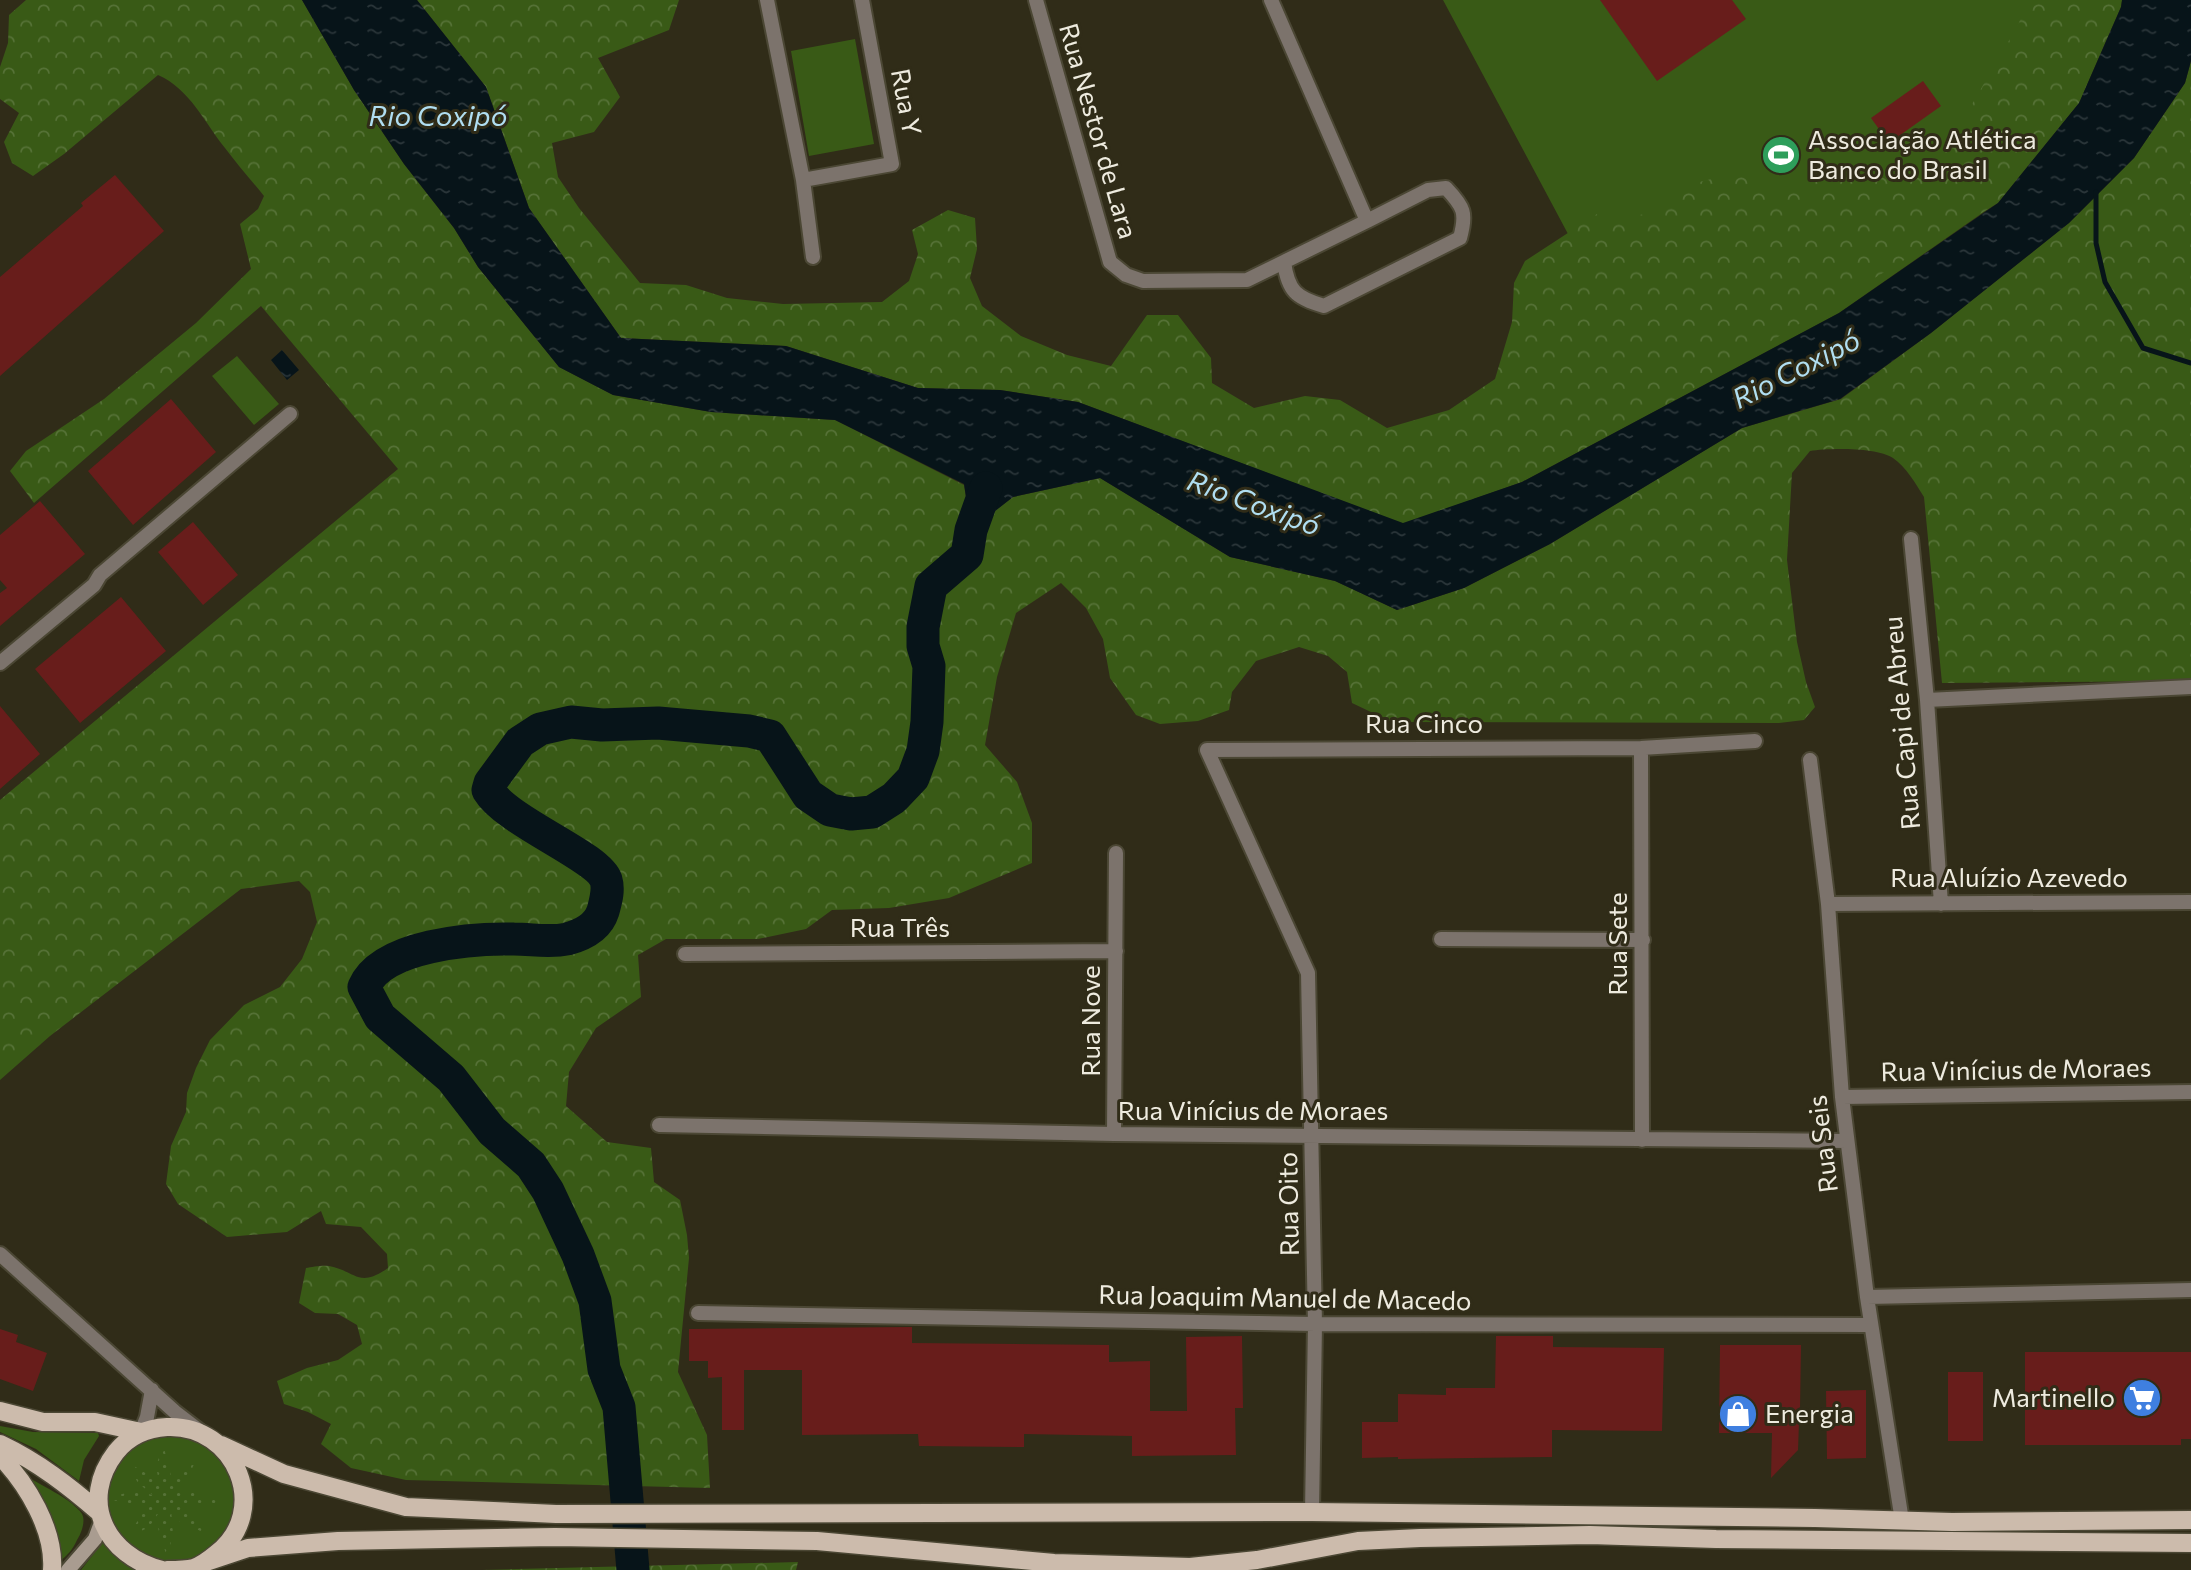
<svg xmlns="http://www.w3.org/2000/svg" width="2191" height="1570" font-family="Commissioner,sans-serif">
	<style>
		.grass { fill: #395a16 }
		.forest { fill: url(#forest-crowns) }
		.park { fill: url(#park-dots) }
		.water { fill: url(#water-ripples) }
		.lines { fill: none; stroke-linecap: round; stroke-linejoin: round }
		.stream { stroke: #071419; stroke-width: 5 }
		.river { stroke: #071419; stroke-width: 33 }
		.building { fill: #681d1b }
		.minor-casing { stroke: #4b4734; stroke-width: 18 }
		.tertiary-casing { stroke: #4b4734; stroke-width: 18 }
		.secondary-casing { stroke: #4b4734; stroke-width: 18 }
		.primary-casing { stroke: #4b4734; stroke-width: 21 }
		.minor { stroke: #7c736c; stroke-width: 14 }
		.tertiary { stroke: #7c736c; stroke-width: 14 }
		.secondary { stroke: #a99c90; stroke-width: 14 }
		.primary { stroke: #ccbbac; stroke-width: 18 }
		.labels { text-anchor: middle; stroke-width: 6; stroke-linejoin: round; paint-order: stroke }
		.street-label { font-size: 26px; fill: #eeebdf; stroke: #302c18 }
		.poi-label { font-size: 26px; fill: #eeebdf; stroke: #302c18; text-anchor: start }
		.water-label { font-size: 28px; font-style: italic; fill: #b0def1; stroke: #302c18 }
	</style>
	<defs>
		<pattern id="forest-crowns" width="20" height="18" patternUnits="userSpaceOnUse" patternTransform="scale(1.75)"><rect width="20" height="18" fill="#395a16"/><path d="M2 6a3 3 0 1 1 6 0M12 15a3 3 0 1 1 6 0" fill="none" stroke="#567237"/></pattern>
		<pattern id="park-dots" width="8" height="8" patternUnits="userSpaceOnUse" patternTransform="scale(1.75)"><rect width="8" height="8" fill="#395a16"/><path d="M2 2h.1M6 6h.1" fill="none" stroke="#567237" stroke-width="1.8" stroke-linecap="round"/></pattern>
		<pattern id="water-ripples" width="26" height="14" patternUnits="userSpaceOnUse" patternTransform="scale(1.75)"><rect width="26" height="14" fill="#071419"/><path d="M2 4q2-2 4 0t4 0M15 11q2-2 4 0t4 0" fill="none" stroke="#2b363a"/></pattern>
	</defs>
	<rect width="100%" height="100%" fill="#302c18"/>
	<!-- grass -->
	<path class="grass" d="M1443 0H2122L2079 103 1991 207 1839 313 1661 408Z
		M855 39 874 144 809 156 791 51Z
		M237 356 279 404 254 425 212 376Z
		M0 1426 33 1432 98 1433 99 1436 84 1460 79 1481 36 1449 0 1432Z
		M106 1500a64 64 0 1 1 128 0a64 64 0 1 1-128 0Z
		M22 1474C37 1483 74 1500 82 1514 86 1521 81 1534 77 1540 73 1549 68 1555 60 1561L47 1508Z
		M103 1533 143 1570H81L95 1552Z"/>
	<!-- forest -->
	<path class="forest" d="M26 0H302L354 90 404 164 454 228 478 267 559 367 613 395 711 412 835 420 964 485 971 529 1013 497 1100 478 1230 557 1335 581 1397 610 1464 588 1550 544 1742 428 1841 399 1931 333 2069 223 2134 158 2185 83 2191 61V681L1942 683 1924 497C1916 484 1906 467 1893 458 1877 447 1828 448 1810 451L1792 473 1787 560 1797 642 1806 682 1815 707 1804 720 1779 723 1392 722 1352 703 1347 672 1328 656 1299 647 1256 661 1232 692 1229 710 1198 721 1160 724 1136 715 1110 678 1103 639 1086 608 1061 583 1016 613 997 677 985 745 1017 782 1032 823V863L949 898 889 908 832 910 806 929 758 939H666L638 955 641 997 596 1028 569 1072 566 1106 607 1142 651 1148 654 1182 680 1200 687 1235 689 1258 678 1372 707 1435 710 1488 406 1480 351 1468 321 1444 331 1424 308 1412 284 1404 277 1381 307 1368 338 1360 362 1344 357 1325 338 1314 315 1313 299 1303 306 1268C312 1267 322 1265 329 1266 356 1271 358 1289 388 1268L387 1254 361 1227 326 1224 321 1211 287 1232 227 1237 178 1204 166 1184 171 1146 186 1112 187 1093 196 1068 210 1040 244 1005 280 987 302 959 317 922 310 892 299 881 241 889 50 1036 0 1080V800L398 469 261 306 34 503 10 471 26 451 104 399 196 323 251 269 240 224 258 209 264 196C251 180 237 164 225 148 204 122 190 89 158 75L64 154 33 176 12 163 4 142 19 113 0 99V67L8 43 9 15Z
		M417 0H679L669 30 598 58 620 97 594 132 552 143 558 177 579 208 640 283 686 285 727 298 783 304 882 302 909 281 918 254 912 230 948 210 975 218 977 249 970 278 982 306 1021 336 1067 355 1111 366 1147 315H1178L1211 358 1212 383 1254 408 1305 396 1340 400 1387 428 1449 410 1495 379 1512 322 1514 283 1525 261 1597 214 1610 220 1645 214 1687 185 1740 172 1767 193 1801 190 1835 172 1863 180 1905 174 1964 118 2018 25 2028 0H2122L2121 7 2079 103 1998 203 1661 408 1522 482 1403 524 1078 402 1000 390 918 388 786 346 621 338 529 208 486 87Z
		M798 1562 796 1570H482Z"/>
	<!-- park -->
	<path class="park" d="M163 1444 172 1480 178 1470 198 1457 180 1491 192 1492 221 1502 198 1507 178 1503 194 1514 207 1534 179 1521 171 1509 173 1534 167 1557 158 1528 162 1508 149 1527 128 1538 143 1511 152 1503 138 1506 108 1499 131 1491 153 1495 138 1483 127 1462 159 1481 156 1467Z"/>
	<!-- water -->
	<path class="water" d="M302 0H417L486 87 529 208 621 338 786 346 918 388 1000 390 1078 402 1403 523 1522 482 1839 313 1998 203 2079 103 2121 7 2122 0H2191V61L2185 83 2134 158 2069 223 1931 333 1840 399 1742 428 1550 544 1464 588 1397 610 1335 581 1230 557 1100 478 1013 497 971 530 964 484 835 420 711 412 613 395 559 367 478 267 454 228 404 164 354 90Z
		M282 350 299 370 287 380 271 360Z"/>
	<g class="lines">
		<!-- stream -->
		<path class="stream" d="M2096 192V243L2105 282 2143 348 2191 363"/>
		<!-- river -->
		<path class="river" d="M633 1570 619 1407 604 1369 595 1301 578 1255 548 1191 531 1165 492 1131 451 1078 380 1017 364 987C382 945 473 938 514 939 532 939 549 943 567 939 582 935 598 927 603 911 606 900 609 890 606 880 598 856 507 822 488 790L490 783 520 742 540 729 571 722 602 725 658 723 749 731 770 736 808 795 830 810 851 814 872 812 894 798 913 778 923 751 927 722 929 666 923 646V627L931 586 967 555 971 530 986 488"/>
	</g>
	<!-- building -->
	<path class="building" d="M1600 0H1732L1746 19 1657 81Z
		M1923 81 1941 106 1889 143 1871 118Z
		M115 175 164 231 0 376V277L83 206 81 203Z
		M171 399 216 452 133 525 88 471Z
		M40 501 85 554 0 626V593L7 588 0 580V535Z
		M193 522 238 575 203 605 158 552Z
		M121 597 166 651 80 723 35 669Z
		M0 706 40 754 0 789Z
		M912 1327V1343L1109 1345V1362L1150 1361V1411H1187L1186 1337 1242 1336 1243 1408H1235L1236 1455 1132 1456V1436L1024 1434V1447L919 1446 918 1434 802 1435V1370H744V1430H722V1377L708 1378V1361H689V1329Z
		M0 1329 18 1335 16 1342 47 1353 33 1391 0 1379Z
		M1496 1336H1553V1347L1664 1348 1662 1431 1552 1430V1457L1398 1459V1457L1362 1458V1422H1398V1394L1446 1395V1388H1495Z
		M1720 1345H1801L1800 1409 1795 1414 1799 1423 1798 1450 1771 1478 1772 1433H1719Z
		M2025 1352H2191V1439H2181V1445H2025Z
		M1948 1372H1983V1441H1948Z
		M1866 1390V1458L1827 1459 1826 1391Z"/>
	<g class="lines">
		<!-- minor casing -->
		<g class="minor-casing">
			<path id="minor" d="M767 0 803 180 813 257
				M1036 0 1110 262 1126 275 1143 281 1247 280 1367 221 1271 0
				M803 180 892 164 862 0
				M1284 262C1288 291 1296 298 1324 306L1460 238C1467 213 1464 207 1446 188L1428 190 1367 221
				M1911 539 1927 700 1941 904
				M0 663 94 585 100 575 290 414
				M1927 700 2191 687
				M1641 748 1642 1140
				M1810 760 1828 904 1842 1097 1867 1297 1902 1521
				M1828 904 2191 902
				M1441 939 1643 940
				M685 954 1116 951
				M1842 1097 2191 1092
				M659 1125 1114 1134 1847 1141
				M1114 1134 1116 853
				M1867 1297 2191 1290
				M698 1313 1315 1324 1871 1325
				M1312 1512 1315 1324 1308 973 1207 750 1641 748 1755 741"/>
		</g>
		<!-- tertiary casing -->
		<g class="tertiary-casing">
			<path id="tertiary" d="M0 1254 175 1412 201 1432
				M141 1432 147 1417 152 1390"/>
		</g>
		<!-- secondary casing -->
		<g class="secondary-casing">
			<path id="secondary" d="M68 1570 95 1539 102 1520"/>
		</g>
		<!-- primary casing -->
		<g class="primary-casing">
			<path id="primary" d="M0 1411 43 1422H95L141 1432
				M0 1444C38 1462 69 1486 100 1513
				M221 1445 284 1474 406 1507 556 1514 1312 1512 1815 1518 1952 1522 2191 1520
				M0 1456C27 1484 55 1530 52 1570
				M206 1562 248 1548 338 1541 555 1537 817 1541 1054 1563 1190 1567 1257 1560 1358 1541 1420 1538 1590 1535 1716 1539 2191 1543
				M162 1570C106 1556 78 1501 116 1452 129 1436 147 1428 167 1427 236 1424 272 1511 216 1554 210 1559 202 1565 194 1568 186 1570 176 1570 167 1570"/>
		</g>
		<!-- minor -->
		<use href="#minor" class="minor"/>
		<!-- tertiary -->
		<use href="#tertiary" class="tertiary"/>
		<!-- secondary -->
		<use href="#secondary" class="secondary"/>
		<!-- primary -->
		<use href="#primary" class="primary"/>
	</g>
	<!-- icons -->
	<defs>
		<g id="stadium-disc" transform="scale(2.0125)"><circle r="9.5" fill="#2e9e5b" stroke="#302c18"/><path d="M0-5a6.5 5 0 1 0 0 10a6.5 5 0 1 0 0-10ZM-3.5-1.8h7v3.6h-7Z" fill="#fff"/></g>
		<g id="supermarket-disc" transform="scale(2.0125)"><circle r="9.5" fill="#3f7fe0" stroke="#302c18"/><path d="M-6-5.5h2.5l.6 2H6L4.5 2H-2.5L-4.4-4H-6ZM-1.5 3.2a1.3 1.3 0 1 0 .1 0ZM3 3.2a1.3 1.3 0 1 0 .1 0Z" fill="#fff"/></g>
		<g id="shop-disc" transform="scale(2.0125)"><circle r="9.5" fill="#3f7fe0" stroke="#302c18"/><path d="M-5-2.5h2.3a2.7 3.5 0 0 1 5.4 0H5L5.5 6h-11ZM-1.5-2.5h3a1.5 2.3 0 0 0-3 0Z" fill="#fff"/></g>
	</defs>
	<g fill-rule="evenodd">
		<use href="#stadium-disc" x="1781" y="155"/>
		<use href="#supermarket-disc" x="2142" y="1398"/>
		<use href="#shop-disc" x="1738" y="1414"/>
	</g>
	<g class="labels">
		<!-- street labels -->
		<g class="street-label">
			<text transform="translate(906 102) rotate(79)" y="9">Rua Y</text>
			<text transform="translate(1098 131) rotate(74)" y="9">Rua Nestor de Lara</text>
			<text transform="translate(1902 723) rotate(-95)" y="9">Rua Capi de Abreu</text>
			<text x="1424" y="733">Rua Cinco</text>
			<text x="2009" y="887">Rua Aluízio Azevedo</text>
			<text x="900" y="937">Rua Três</text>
			<text transform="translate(1618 944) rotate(-90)" y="9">Rua Sete</text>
			<text transform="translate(1091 1021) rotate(-90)" y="9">Rua Nove</text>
			<text transform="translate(2016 1070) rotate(-1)" y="9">Rua Vinícius de Moraes</text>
			<text x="1253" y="1120">Rua Vinícius de Moraes</text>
			<text transform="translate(1823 1144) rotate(-97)" y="9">Rua Seis</text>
			<text transform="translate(1289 1204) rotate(-91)" y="9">Rua Oito</text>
			<text transform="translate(1285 1298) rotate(1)" y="9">Rua Joaquim Manuel de Macedo</text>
		</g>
		<!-- poi labels -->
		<g class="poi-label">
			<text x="1808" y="149">Associação Atlética<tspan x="1808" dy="30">Banco do Brasil</tspan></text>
			<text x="2115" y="1407" text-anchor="end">Martinello</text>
			<text x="1765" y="1423">Energia</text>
		</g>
		<!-- water labels -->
		<g class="water-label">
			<text x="438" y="126">Rio Coxipó</text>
			<text transform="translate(1796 369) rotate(-27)" y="10">Rio Coxipó</text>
			<text transform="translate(1254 503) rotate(20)" y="10">Rio Coxipó</text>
		</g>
	</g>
</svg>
